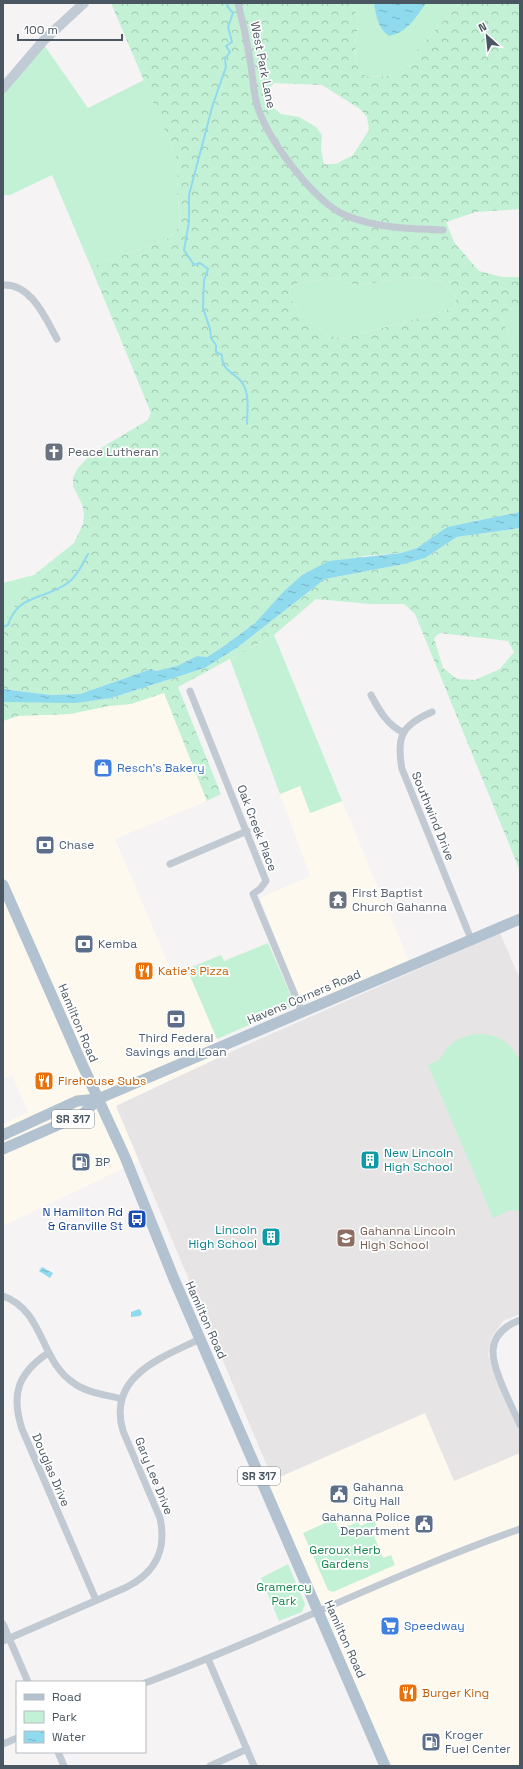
<svg xmlns="http://www.w3.org/2000/svg" width="523" height="1769" font-family="'Space Grotesk',sans-serif">
	<style>
		.commercial { fill: #fdf9ef }
		.education { fill: #e6e4e5 }
		.green { fill: #c3f1d5 }
		.forest { fill: url(#forest-crowns); fill-rule: evenodd }
		.water { fill: url(#water-ripples) }
		.lines { fill: none; stroke-linecap: round; stroke-linejoin: round }
		.stream { stroke: #90daee; stroke-width: 2 }
		.minor { stroke: #c1cad2; stroke-width: 7 }
		.secondary { stroke: #c1cbd6; stroke-width: 10 }
		.primary { stroke: #b3c2d1; stroke-width: 11 }
		.labels { text-anchor: middle; stroke-width: 3.5; stroke-linejoin: round; paint-order: stroke }
		.shield { fill: #fff; stroke: #808990; stroke-width: 1 }
		.shield-label { font-size: 11px; font-weight: bold; fill: #4a5661 }
		.street-label { font-size: 12px; fill: #4a5661; stroke: #fff }
		.worship-label { font-size: 12px; fill: #5b616d; stroke: #fff; text-anchor: start }
		.shop-label { font-size: 12px; fill: #366cbe; stroke: #fff; text-anchor: start }
		.service-label { font-size: 12px; fill: #4e5e75; stroke: #fff; text-anchor: start }
		.food-label { font-size: 12px; fill: #c56008; stroke: #fff; text-anchor: start }
		.culture-label { font-size: 12px; fill: #0d838f; stroke: #fff; text-anchor: start }
		.transit-label { font-size: 12px; fill: #164399; stroke: #fff; text-anchor: end }
		.education-label { font-size: 12px; fill: #785e54; stroke: #fff; text-anchor: start }
		.park-label { font-size: 12px; fill: #17864f; stroke: #fff }
	</style>
	<defs>
		<pattern id="forest-crowns" width="20" height="18" patternUnits="userSpaceOnUse"><rect width="20" height="18" fill="#c3f1d5"/><path d="M2 6a3 3 0 1 1 6 0M12 15a3 3 0 1 1 6 0" fill="none" stroke="#a0c6b0"/></pattern>
		<pattern id="water-ripples" width="26" height="14" patternUnits="userSpaceOnUse"><rect width="26" height="14" fill="#90daee"/><path d="M2 4q2-2 4 0t4 0M15 11q2-2 4 0t4 0" fill="none" stroke="#78b4c4"/></pattern>
	</defs>
	<rect width="100%" height="100%" fill="#f5f3f3"/>
	<!-- commercial -->
	<path class="commercial" d="M164 693 207 801 115 839 173 975 187 969 224 1055 116 1106 139 1161 3 1226V1124L28 1112 12 1075 3 1079V721L18 716 70 714 109 706 131 704Z
		M300 786 311 813 342 801 409 961 335 993 304 1002 299 997 260 898 310 876 280 794Z
		M425 1413 454 1481 520 1453V1766H382L262 1485Z"/>
	<!-- education -->
	<path class="education" d="M500 933 520 979V1314L503 1321 491 1338 488 1355 520 1433V1453L454 1481 425 1413 273 1480 116 1106 235 1050Z"/>
	<!-- green -->
	<path class="green" d="M351 3H460L418 49 411 62 387 76 368 77 360 72 356 63 355 44 358 24 357 15Z
		M44 45 88 108 144 80 178 161 177 190 180 220 177 230 167 239 91 267 52 175 10 195H3V94L19 72Z
		M419 277 441 282 456 294 455 308 342 339 325 334 293 303 289 291 294 284 332 278 357 285Z
		M520 307V351L515 346 501 318 508 311Z
		M34 575 4 623 3 624V583Z
		M274 635 342 801 310 813 300 786 280 794 230 659Z
		M268 943 292 998 290 1007 217 1039 187 969 221 955 224 961Z
		M482 1034C500 1035 513 1045 520 1061V1211L510 1210 493 1218 428 1065 439 1060 448 1047 458 1039 470 1035Z
		M334 1519 339 1530 358 1522 360 1526 374 1520 378 1528 372 1531 383 1558 391 1555 395 1565 333 1592 328 1590 303 1533Z
		M288 1564 305 1604 302 1612 279 1621 261 1578Z"/>
	<!-- forest -->
	<path class="forest" d="M111 3H351L357 15 358 24 355 44 356 63 360 72 368 77 387 76 411 62 418 49 460 3H520V209L476 212 446 222 454 242 479 271 502 277H520V307L508 311 501 318 515 346 520 351V512L447 527 417 548 401 553 364 556 302 575 284 591 255 623 224 646 207 657 197 656 177 666 156 671 151 669 80 694 51 695 3 689V624L34 575 74 543 83 524 84 514 82 504 73 486V477L78 468 91 454 148 420 151 413 91 267 167 239 177 230 180 220 177 190 178 161ZM274 83 322 85 360 109 367 117 369 130 353 155 336 164H324L321 150 322 135 316 127 299 117 281 114 266 102V92ZM419 277 441 282 456 294 455 308 342 339 325 334 293 303 289 291 294 284 332 278 357 285Z
		M520 528V871L415 614 404 604H370L316 599 274 635 178 687 221 794 207 801 164 693 131 704 109 706 70 714 18 716 3 721V702L111 698 205 668 238 647 325 579 404 564 425 558 457 537ZM440 633 508 641 514 652 500 669 475 680 457 679 443 668 434 638Z"/>
	<!-- water -->
	<path class="water" d="M374 3H426C416 17 408 32 389 36 378 29 376 15 374 3Z
		M520 512V528L457 537 425 558 404 564 325 579 238 647 205 668 111 698 76 703 3 702V689L51 695 80 694 151 669 156 671 177 666 197 656 207 657 224 646 255 623 284 591 302 575 329 561 401 553 417 548 447 527Z
		M42 1267 53 1273 50 1278 39 1271Z
		M139 1309 141 1311 142 1314 140 1316 131 1317V1312Z"/>
	<g class="lines">
		<!-- stream -->
		<path class="stream" d="M228 3 227 6 233 13 228 27 232 42 226 46 230 52 225 59 226 67 213 104 189 195V222L184 250 194 265 200 263 208 269 204 280 203 308 210 329 211 338 216 345V352L222 355C222 373 236 372 243 384 250 396 247 412 247 424
			M3 627 8 625C18 593 46 600 69 582 78 575 83 563 88 554"/>
		<!-- minor -->
		<path class="minor" d="M238 3C243 22 247 41 250 60 253 76 253 95 259 111 271 143 315 203 347 216 377 228 412 229 443 230
			M3 285C31 283 46 319 57 339
			M190 691 266 881 260 889 253 894 302 1012
			M371 695C379 710 388 726 403 732
			M432 712C402 725 396 736 402 769L471 939
			M170 864 247 831
			M3 1296C45 1311 39 1361 75 1384 88 1393 107 1395 122 1399
			M520 1320C507 1325 494 1334 493 1350 492 1370 512 1406 520 1425
			M48 1353C17 1374 11 1395 22 1429L96 1600
			M3 1624 28 1682
			M3 1641 127 1587C156 1572 167 1550 160 1518L123 1431C107 1376 161 1358 200 1339
			M208 1659 254 1766
			M145 1683C272 1636 392 1574 520 1529
			M3 1744 17 1738
			M58 1752 64 1766
			M210 1766 247 1749"/>
		<!-- secondary -->
		<path class="secondary" d="M3 88 44 40 84 3"/>
		<!-- primary -->
		<path class="primary" d="M3 885 82 1064 125 1157 174 1279 385 1766
			M3 1135 77 1101 98 1099 520 919
			M3 1149 83 1114 98 1099"/>
	</g>
	<!-- icons -->
	<defs>
		<g id="church-square" transform="scale(1)"><rect x="-9" y="-9" width="18" height="18" rx="4" fill="#6b7280" stroke="#fff"/><path d="M-1.2-6h2.4v3.5h3.3v2.4h-3.3V6h-2.4V-.1h-3.3v-2.4h3.3Z" fill="#fff"/></g>
		<g id="shop-square" transform="scale(1)"><rect x="-9" y="-9" width="18" height="18" rx="4" fill="#3f7fe0" stroke="#fff"/><path d="M-5-2.5h2.3a2.7 3.5 0 0 1 5.4 0H5L5.5 6h-11ZM-1.5-2.5h3a1.5 2.3 0 0 0-3 0Z" fill="#fff"/></g>
		<g id="bank-square" transform="scale(1)"><rect x="-9" y="-9" width="18" height="18" rx="4" fill="#5c6f8a" stroke="#fff"/><path d="M-6-4H6V4H-6ZM0-2.3a2.3 2.3 0 1 0 0 4.6a2.3 2.3 0 1 0 0-4.6Z" fill="#fff"/></g>
		<g id="temple-square" transform="scale(1)"><rect x="-9" y="-9" width="18" height="18" rx="4" fill="#6b7280" stroke="#fff"/><path d="M0-6L5-2H3V0L6.5 2.5H4V6H1.5V3h-3V6H-4V2.5H-6.5L-3 0V-2H-5Z" fill="#fff"/></g>
		<g id="restaurant-square" transform="scale(1)"><rect x="-9" y="-9" width="18" height="18" rx="4" fill="#e8710a" stroke="#fff"/><path d="M-5-6h1v4h1v-4h1v4h1v-4h1v5L-1.5 .5V6h-2V.5L-5-1ZM5-6V6H3V1.5H1.5Q1.5-4 5-6Z" fill="#fff"/></g>
		<g id="building-square" transform="scale(1)"><rect x="-9" y="-9" width="18" height="18" rx="4" fill="#0f9aa8" stroke="#fff"/><path d="M-4-6H4V6H1V3H-1V6H-4ZM-2.5-4.3h1.7v1.8h-1.7ZM.8-4.3h1.7v1.8H.8ZM-2.5-1h1.7V.8h-1.7ZM.8-1h1.7V.8H.8Z" fill="#fff"/></g>
		<g id="fuel-square" transform="scale(1)"><rect x="-9" y="-9" width="18" height="18" rx="4" fill="#5c6f8a" stroke="#fff"/><path d="M-5.5-6h7V0h2V4h1.3V-2.5L3-4.5l.8-.8L6-3V5H2.5V1h-1V6h-7ZM-4.2-4.7v3.2H.2V-4.7Z" fill="#fff"/></g>
		<g id="bus-square" transform="scale(1)"><rect x="-9" y="-9" width="18" height="18" rx="4" fill="#1a4fb4" stroke="#fff"/><path d="M-5-6H5V4H4V6H2V4H-2V6H-4V4H-5ZM-3.5-4V0h7V-4ZM-3.5 1.2v1.5H-2V1.2ZM2 1.2v1.5H3.5V1.2Z" fill="#fff"/></g>
		<g id="school-square" transform="scale(1)"><rect x="-9" y="-9" width="18" height="18" rx="4" fill="#8d6e63" stroke="#fff"/><path d="M0-5L7-2L0 1L-7-2ZM-4 1L0 2.5L4 1V4Q0 6-4 4Z" fill="#fff"/></g>
		<g id="civic-square" transform="scale(1)"><rect x="-9" y="-9" width="18" height="18" rx="4" fill="#5c6f8a" stroke="#fff"/><path d="M-.6-6.5H3V-4.5H.6V-3L4-1V1h2V6H-6V1h2V-1L-.6-3ZM-1.2 2.5V6h2.4V2.5Z" fill="#fff"/></g>
		<g id="supermarket-square" transform="scale(1)"><rect x="-9" y="-9" width="18" height="18" rx="4" fill="#3f7fe0" stroke="#fff"/><path d="M-6-5.5h2.5l.6 2H6L4.5 2H-2.5L-4.4-4H-6ZM-1.5 3.2a1.3 1.3 0 1 0 .1 0ZM3 3.2a1.3 1.3 0 1 0 .1 0Z" fill="#fff"/></g>
	</defs>
	<g fill-rule="evenodd">
		<use href="#church-square" x="54" y="452"/>
		<use href="#shop-square" x="103" y="768"/>
		<use href="#bank-square" x="45" y="845"/>
		<use href="#temple-square" x="338" y="900"/>
		<use href="#bank-square" x="84" y="944"/>
		<use href="#restaurant-square" x="144" y="971"/>
		<use href="#bank-square" x="176" y="1019"/>
		<use href="#restaurant-square" x="44" y="1081"/>
		<use href="#building-square" x="370" y="1160"/>
		<use href="#fuel-square" x="81" y="1162"/>
		<use href="#bus-square" x="137" y="1219"/>
		<use href="#building-square" x="271" y="1237"/>
		<use href="#school-square" x="346" y="1238"/>
		<use href="#civic-square" x="339" y="1494"/>
		<use href="#civic-square" x="424" y="1524"/>
		<use href="#supermarket-square" x="390" y="1626"/>
		<use href="#restaurant-square" x="408" y="1693"/>
		<use href="#fuel-square" x="431" y="1742"/>
	</g>
	<g class="labels">
		<!-- shield labels -->
		<g class="shield">
			<rect x="52" y="1110" width="42" height="18" rx="3"/>
			<rect x="238" y="1467" width="42" height="18" rx="3"/>
		</g>
		<g class="shield-label">
			<text x="73" y="1123">SR 317</text>
			<text x="259" y="1480">SR 317</text>
		</g>
		<!-- street labels -->
		<g class="street-label">
			<text transform="translate(263 65) rotate(79)" y="4">West Park Lane</text>
			<text transform="translate(433 816) rotate(68)" y="4">Southwind Drive</text>
			<text transform="translate(257 828) rotate(69)" y="4">Oak Creek Place</text>
			<text transform="translate(304 997) rotate(-23)" y="4">Havens Corners Road</text>
			<text transform="translate(78 1023) rotate(67)" y="4">Hamilton Road</text>
			<text transform="translate(206 1320) rotate(66)" y="4">Hamilton Road</text>
			<text transform="translate(51 1470) rotate(67)" y="4">Douglas Drive</text>
			<text transform="translate(154 1476) rotate(68)" y="4">Gary Lee Drive</text>
			<text transform="translate(345 1639) rotate(66)" y="4">Hamilton Road</text>
		</g>
		<!-- worship labels -->
		<g class="worship-label">
			<text x="68" y="456">Peace Lutheran</text>
			<text x="352" y="897">First Baptist<tspan x="352" dy="14">Church Gahanna</tspan></text>
		</g>
		<!-- shop labels -->
		<g class="shop-label">
			<text x="117" y="772">Resch's Bakery</text>
			<text x="404" y="1630">Speedway</text>
		</g>
		<!-- service labels -->
		<g class="service-label">
			<text x="59" y="849">Chase</text>
			<text x="98" y="948">Kemba</text>
			<text x="176" y="1042" text-anchor="middle">Third Federal<tspan x="176" dy="14">Savings and Loan</tspan></text>
			<text x="95" y="1166">BP</text>
			<text x="353" y="1491">Gahanna<tspan x="353" dy="14">City Hall</tspan></text>
			<text x="410" y="1521" text-anchor="end">Gahanna Police<tspan x="410" dy="14">Department</tspan></text>
			<text x="445" y="1739">Kroger<tspan x="445" dy="14">Fuel Center</tspan></text>
		</g>
		<!-- food labels -->
		<g class="food-label">
			<text x="158" y="975">Katie's Pizza</text>
			<text x="58" y="1085">Firehouse Subs</text>
			<text x="422" y="1697">Burger King</text>
		</g>
		<!-- culture labels -->
		<g class="culture-label">
			<text x="384" y="1157">New Lincoln<tspan x="384" dy="14">High School</tspan></text>
			<text x="257" y="1234" text-anchor="end">Lincoln<tspan x="257" dy="14">High School</tspan></text>
		</g>
		<!-- transit labels -->
		<g class="transit-label">
			<text x="123" y="1216">N Hamilton Rd<tspan x="123" dy="14">&amp; Granville St</tspan></text>
		</g>
		<!-- education labels -->
		<g class="education-label">
			<text x="360" y="1235">Gahanna Lincoln<tspan x="360" dy="14">High School</tspan></text>
		</g>
		<!-- park labels -->
		<g class="park-label">
			<text x="345" y="1554">Geroux Herb<tspan x="345" dy="14">Gardens</tspan></text>
			<text x="284" y="1591">Gramercy<tspan x="284" dy="14">Park</tspan></text>
		</g>
	</g>
	<!-- border -->
	<rect width="523" height="1769" fill="none" stroke="#4a5661" stroke-width="8"/>
	<!-- legend -->
	<rect x="16" y="1681" width="130" height="72" fill="#ffffff" stroke="#b7bbc0"/>
	<rect x="24" y="1694" width="20" height="6" fill="#b3c2d1" stroke="#b7bbc0"/>
	<text x="52" y="1701" font-size="12" fill="#4a5661">Road</text>
	<rect x="24" y="1711" width="20" height="12" fill="#c3f1d5" stroke="#b7bbc0"/>
	<text x="52" y="1721" font-size="12" fill="#4a5661">Park</text>
	<rect x="24" y="1731" width="20" height="12" fill="url(#water-ripples)" stroke="#b7bbc0"/>
	<text x="52" y="1741" font-size="12" fill="#4a5661">Water</text>
	<!-- north arrow -->
	<g transform="translate(487 36) rotate(333)" stroke="#ffffff" stroke-width="3" paint-order="stroke">
	<path d="M0-3L7 15L0 10L-7 15Z" fill="#4a5661"/>
	<text y="-6" font-size="11" font-weight="bold" text-anchor="middle" fill="#4a5661">N</text>
	</g>
	<!-- scale -->
	<path d="M18 34v6h104v-6" fill="none" stroke="#4a5661" stroke-width="2"/>
	<text x="24" y="34" font-size="12" fill="#4a5661" stroke="#ffffff" stroke-width="3" paint-order="stroke">100 m</text>
</svg>
